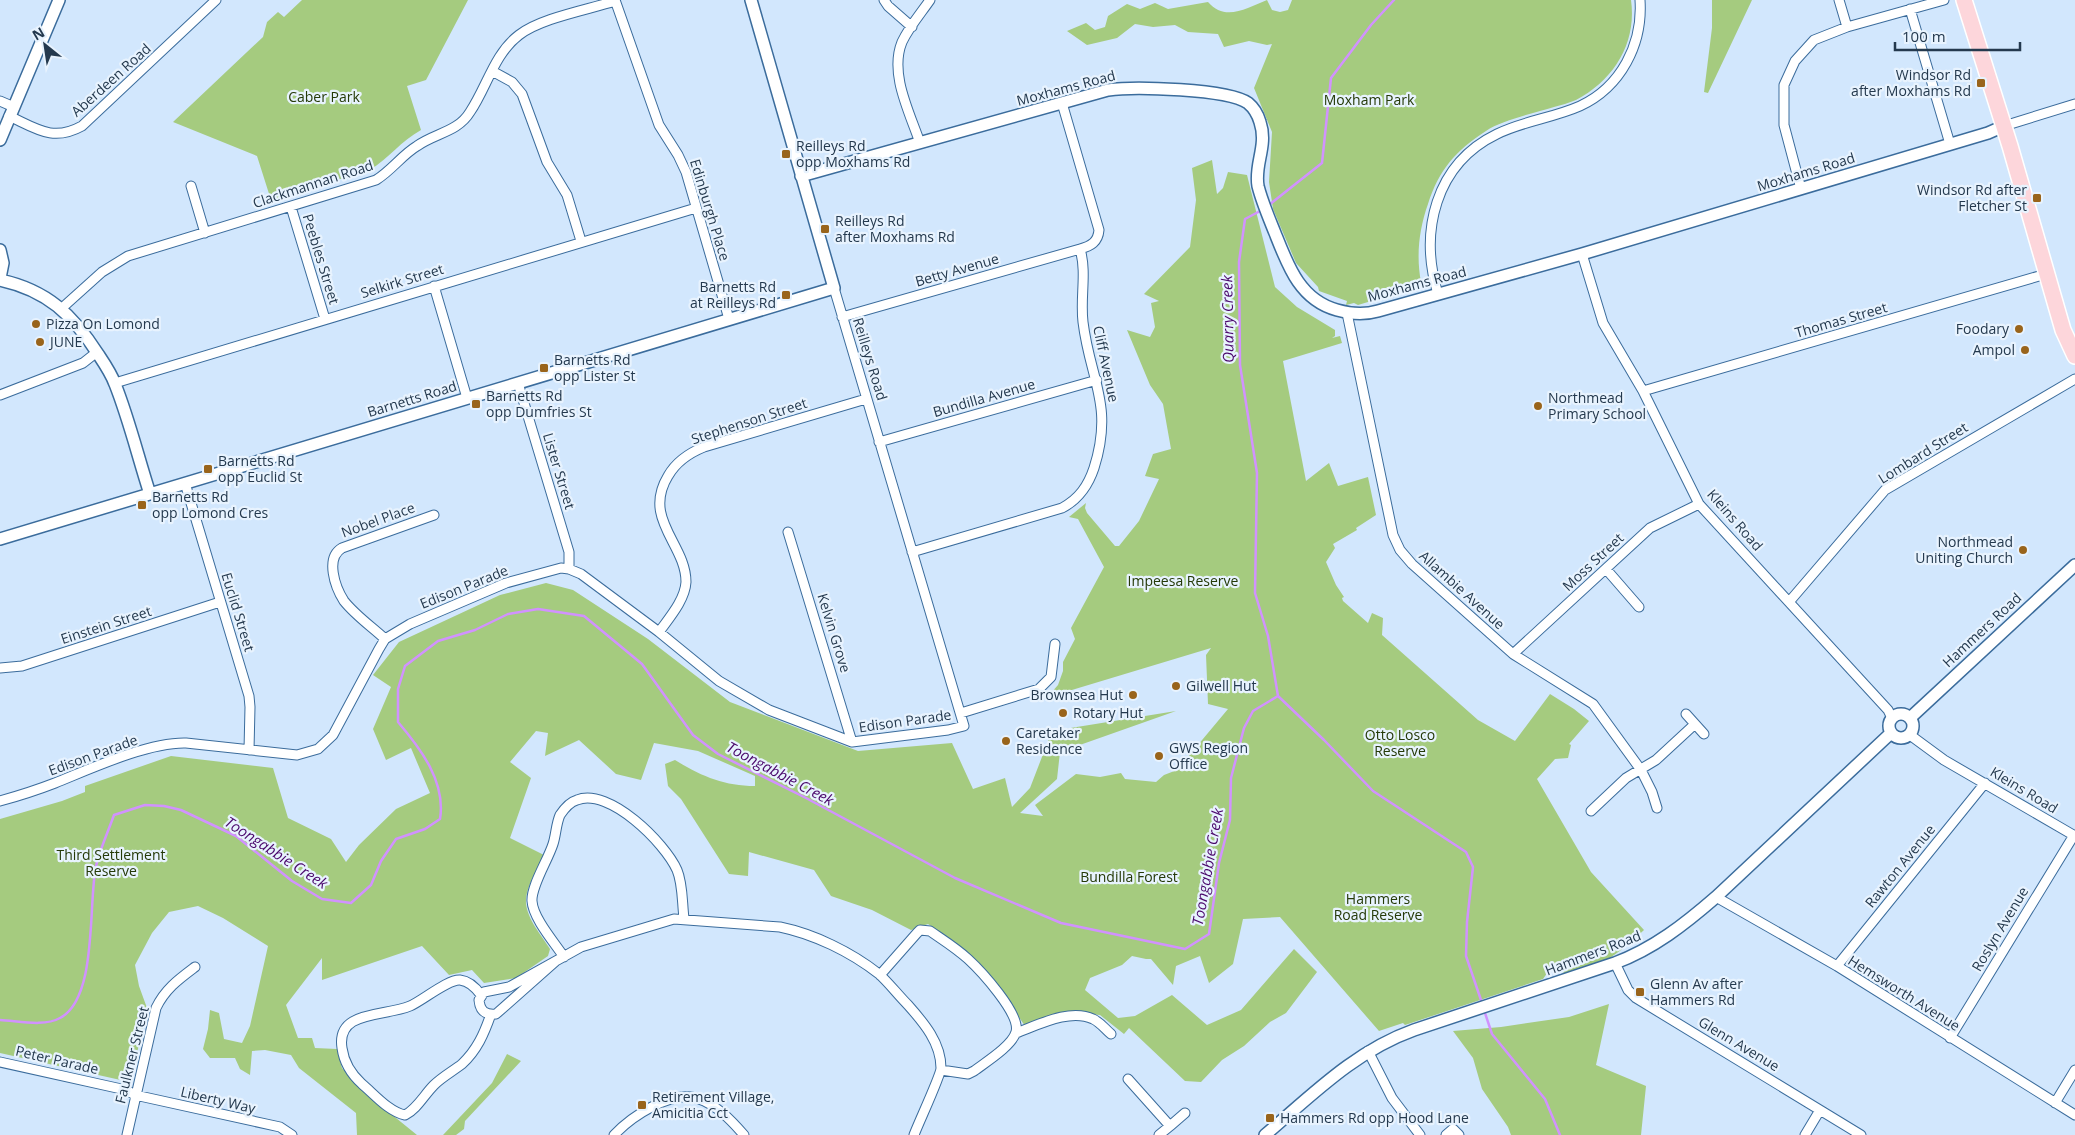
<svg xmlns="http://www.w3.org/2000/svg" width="2075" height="1135" font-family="'Open Sans',sans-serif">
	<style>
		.green { fill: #a5cb7f }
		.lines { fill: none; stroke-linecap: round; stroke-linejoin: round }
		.stream { stroke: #d192fe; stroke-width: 2.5 }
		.minor-casing { stroke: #3b6c9c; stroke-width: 11 }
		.tertiary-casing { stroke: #3b6c9c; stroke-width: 14 }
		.primary-casing { stroke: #fff; stroke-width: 18 }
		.minor { stroke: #fff; stroke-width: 9 }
		.tertiary { stroke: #fff; stroke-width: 11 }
		.primary { stroke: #fdd6db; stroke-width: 15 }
		.poi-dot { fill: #99641b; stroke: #e8f3fe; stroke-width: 2 }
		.labels { text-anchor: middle; stroke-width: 4.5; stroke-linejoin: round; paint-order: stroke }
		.poi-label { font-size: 14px; fill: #24394e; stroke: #e8f3fe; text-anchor: start }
		.street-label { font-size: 14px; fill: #24394e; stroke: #e8f3fe }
		.park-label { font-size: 14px; fill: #253a08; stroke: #e8f3fe }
		.water-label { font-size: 15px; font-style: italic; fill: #4a076b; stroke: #e8f3fe }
	</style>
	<rect width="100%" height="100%" fill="#d2e7fd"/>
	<!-- green -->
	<path class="green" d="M302 0H468L426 80 407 86 421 130C401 141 389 158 370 170L271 200 257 156 173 122 263 37 267 22 278 12 284 17Z
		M1267 0 1272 10 1280 12 1288 10 1292 0H1631C1637 43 1614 80 1576 100 1569 103 1561 105 1554 107 1535 113 1502 120 1486 131 1455 151 1439 170 1428 204 1419 229 1416 256 1421 282L1418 287 1358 305 1354 303 1346 305 1347 301 1319 291 1318 287 1296 263 1273 209 1269 182 1272 132 1254 88 1272 44 1267 45 1249 41 1224 47 1218 34 1188 32 1175 25 1153 27 1135 24 1117 38 1087 45 1067 31 1086 23 1095 30 1105 27 1108 16 1127 4 1140 9 1155 3 1168 9 1208 2C1225 22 1247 8 1267 0Z
		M1712 0H1752L1708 93 1704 92 1712 28Z
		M1212 160 1217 194 1223 188 1228 172 1247 175 1275 287 1297 307 1335 330V336L1332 338 1340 336 1342 343 1283 361 1306 481 1329 463 1338 486 1368 477 1376 515 1356 528 1357 530 1333 544 1335 548 1326 562 1336 585 1344 597 1342 598 1343 601 1368 623 1372 613 1383 618 1382 635 1478 720 1515 741 1550 694 1574 709 1589 721 1569 744 1571 745 1568 758 1555 759 1537 779 1591 872 1644 930C1617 955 1603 966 1566 974L1552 966 1543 979 1405 1025 1403 1023 1379 1031 1280 917 1243 919 1233 964 1209 983 1200 956 1176 966 1173 985 1151 959H1146L1132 956 1122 965 1090 978 1085 990 1118 1018 1135 1016 1172 995 1207 1025 1241 1010 1294 949 1317 972 1286 1013 1270 1022 1244 1046 1222 1060 1201 1082 1185 1081 1129 1028 1124 1034 1100 1015 1066 1012 1025 1026 991 976 958 945 928 924 911 930 872 910 831 896 814 870 749 852 748 876 729 874 681 799 668 786 665 764 675 760C701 776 724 786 755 786V776L698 751 654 743 641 780 616 774 579 740 545 756 548 733 536 731 510 762 531 778 510 838 544 855C538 868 525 888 526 903 527 919 542 936 550 949L548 956 516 978 484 983 472 970 449 975 422 946 322 980V958L286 1005 298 1038H312L315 1048 337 1049 342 1068 364 1092 417 1135H357L356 1113 299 1068 291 1055 265 1050 252 1051 250 1075 240 1069 235 1058H210L203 1049 208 1029 210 1010 219 1013 224 1039 242 1043 250 1026 268 946 223 918 198 906 169 912 152 933 135 965 139 986 147 1008 132 1076 125 1081 0 1053V819L62 801 85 792V786L171 756 273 768 288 818 331 839 346 862 359 845 396 809 430 793 411 748 386 760 373 729 391 687 373 675 399 642 500 595 546 583 573 590 648 639 730 702 858 751 952 743 973 789 1005 778 1012 807 1030 788 1052 731 1176 711 1060 752 1057 779 1020 813 1043 816 1035 805 1076 774 1100 777 1121 773 1125 779 1156 782 1164 775 1177 770 1228 709 1208 704 1206 655 1211 648 1042 699 1051 693 1058 685 1063 671V662L1075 639 1071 628 1104 567 1078 519 1069 517 1086 503 1085 508 1087 513 1115 546H1119L1139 521 1159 479 1145 476 1153 454 1171 449 1163 404 1150 385 1127 330 1150 337 1155 327 1151 303 1159 301 1144 294 1190 247 1196 200 1192 168Z
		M1609 1004 1596 1065 1646 1086 1641 1135H1511L1508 1127 1482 1089 1473 1058 1453 1031 1501 1027 1569 1017Z
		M507 1054 521 1061 465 1121 464 1129 456 1135H443L492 1083Z"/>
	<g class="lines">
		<!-- stream -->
		<path class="stream" d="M1269 205 1322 163 1331 78 1371 25 1394 0
			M1262 210 1245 219 1239 262 1240 365 1257 473 1255 593 1268 636 1278 696
			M1278 696 1324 740 1373 791 1466 852 1473 867 1467 922 1466 956 1482 1003
			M1484 1010 1492 1034 1545 1099 1560 1135
			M0 1020C19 1021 44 1027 60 1018 98 998 88 903 96 866 100 849 108 832 114 815L145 805 164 806 181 810 236 836 292 881 322 899 351 903 371 885 381 861 396 839 425 829 440 819C446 782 421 749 398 722V689L405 666 438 641 475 630 508 614 538 609 584 616 642 664 693 735 718 754 806 798 955 878 1061 923 1185 949 1209 934 1219 863 1230 820 1231 778 1244 728 1253 711 1278 696"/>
		<!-- minor casing -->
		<g class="minor-casing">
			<path id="minor" d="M615 0 659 125 678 155 686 172 729 319
				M884 0 888 6 912 27
				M1839 0 1847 27
				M1910 9 1950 144
				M492 71 512 82 522 94 547 162 567 195 581 241
				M0 101 14 107
				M9 116C37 129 53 142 82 126L216 0
				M2004 126 2075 104
				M920 143C910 113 889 74 902 42 909 27 921 13 930 0
				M191 186 205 233
				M1801 189 1784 125V85L1795 61 1814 40 1847 27 1944 0
				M291 207 325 319
				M1582 254 1603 323 1643 391 1699 504 1888 710 1892 718
				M434 286 467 398
				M1438 294C1419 232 1435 164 1497 134 1523 121 1553 118 1580 106 1621 87 1643 44 1640 0
				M62 308 102 272 128 256 376 180C392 170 402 155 417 146 435 133 458 132 470 112 487 87 494 54 519 35 541 18 587 10 615 1
				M1347 313 1393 535 1400 550 1412 564 1513 654 1593 704 1641 770 1652 792 1657 808
				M842 317 1080 249
				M115 383 696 208
				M518 383 569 552V569
				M1643 391 2046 274
				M0 395 83 363 97 352
				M879 442 1097 380
				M185 483 249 696 250 707 249 750
				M788 532 852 742
				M912 552 1062 508C1079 499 1088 486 1094 468 1114 405 1090 380 1083 322 1080 297 1087 273 1080 249 1091 246 1098 242 1099 230L1062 103
				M1606 569 1639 607
				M1789 602 1885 490 2075 379
				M659 632C669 618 685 600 686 582 686 544 642 519 668 476 676 462 689 453 704 447L866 399
				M385 639C372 627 355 615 344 601 335 587 325 558 342 548L434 515
				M1513 654 1650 528 1699 504
				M0 668 22 666 220 602
				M961 713 1039 689 1051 677 1055 644
				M1686 714 1704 734
				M1910 735 1944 760 2075 836
				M0 801C18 796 37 790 55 783 90 769 148 742 186 743L297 755 318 749 333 735 379 649 385 639 410 624 506 583 561 568 569 569 581 574 659 632 719 681 769 710 852 742 948 730 964 726 834 288
				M1591 811 1626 778 1656 760 1695 724
				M1716 897 1837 966 2075 1115
				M564 957C554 942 533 918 532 901 531 886 548 860 553 844 556 835 556 824 560 815 564 809 570 802 577 800 609 787 665 843 677 870 683 884 682 903 684 918
				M556 961 496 1014C485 1015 480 1011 479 1000L484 992 509 987 581 947 674 919 780 927C814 934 851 952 879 974 889 983 898 995 908 1005 924 1023 941 1043 941 1068 941 1075 918 1124 914 1135
				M1615 963 1628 990 1636 998 1861 1135
				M1837 966 1985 783
				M880 975 917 933 920 930 930 931C943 940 956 948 968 959 980 970 1021 1014 1016 1032 1012 1046 986 1062 974 1071L968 1074 941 1070
				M481 995C476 988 469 981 460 980 448 979 422 1001 410 1006 384 1017 336 1010 342 1048 344 1063 351 1074 362 1084 374 1094 389 1112 405 1115 417 1109 424 1095 434 1085 442 1077 453 1071 462 1064 477 1050 484 1034 491 1014
				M1016 1033C1038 1025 1070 1008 1093 1019 1100 1022 1105 1029 1111 1034
				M1950 1038 2074 835
				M1368 1051 1392 1098 1420 1135
				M0 1062 126 1090 135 1095 280 1127 292 1135
				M1128 1079 1170 1126 1185 1113
				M2055 1103 2075 1070
				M127 1135 156 1008C165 989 179 979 195 967
				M614 1135C631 1117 669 1091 696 1098 716 1104 731 1120 744 1135
				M1159 1135 1170 1126
				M1446 1135 1453 1129 1459 1135
				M1805 1135 1820 1110"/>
		</g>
		<!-- tertiary casing -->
		<g class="tertiary-casing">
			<path id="tertiary" d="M0 140 59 0
				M801 176 1108 90C1134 86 1228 89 1248 103 1254 108 1258 115 1260 122 1268 146 1254 164 1258 186 1262 202 1269 218 1275 233 1288 266 1300 300 1337 310 1351 314 1364 315 1378 311L1582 254 1988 133 2004 126
				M0 250 3 263 0 278
				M0 280C47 290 73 315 98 354 104 363 111 373 115 384 129 419 138 457 150 494
				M0 539 834 288 751 0
				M1889 726a12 12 0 1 1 24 0a12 12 0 1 1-24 0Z
				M1910 718 2075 565
				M1265 1135C1312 1095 1355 1051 1414 1030L1615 963C1653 949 1685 924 1716 897L1891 733"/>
		</g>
		<!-- primary casing -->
		<g class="primary-casing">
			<path id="primary" d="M1964 0 2010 146 2063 330 2075 356"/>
		</g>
		<!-- minor -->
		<use href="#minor" class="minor"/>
		<!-- tertiary -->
		<use href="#tertiary" class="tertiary"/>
		<!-- primary -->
		<use href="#primary" class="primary"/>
	</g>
	<!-- markers -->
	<g class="poi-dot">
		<rect x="1976" y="78" width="10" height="10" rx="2.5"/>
		<rect x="781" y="149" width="10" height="10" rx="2.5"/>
		<rect x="2032" y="193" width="10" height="10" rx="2.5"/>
		<rect x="820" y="224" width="10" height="10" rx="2.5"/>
		<rect x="781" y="290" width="10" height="10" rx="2.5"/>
		<circle cx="36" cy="324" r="5"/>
		<circle cx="2019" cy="329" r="5"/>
		<circle cx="40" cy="342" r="5"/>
		<circle cx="2025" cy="350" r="5"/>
		<rect x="539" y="363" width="10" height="10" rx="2.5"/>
		<rect x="471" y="399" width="10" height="10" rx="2.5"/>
		<circle cx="1538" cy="406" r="5"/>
		<rect x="203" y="464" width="10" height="10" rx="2.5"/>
		<rect x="137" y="500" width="10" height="10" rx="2.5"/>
		<circle cx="2023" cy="550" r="5"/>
		<circle cx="1176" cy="686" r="5"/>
		<circle cx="1133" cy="695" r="5"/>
		<circle cx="1063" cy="713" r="5"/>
		<circle cx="1006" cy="741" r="5"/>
		<circle cx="1159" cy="756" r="5"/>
		<rect x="1635" y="987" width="10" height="10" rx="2.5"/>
		<rect x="637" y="1100" width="10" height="10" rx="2.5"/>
		<rect x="1265" y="1113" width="10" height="10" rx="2.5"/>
	</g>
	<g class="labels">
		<!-- poi labels -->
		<g class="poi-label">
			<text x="1971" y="80" text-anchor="end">Windsor Rd<tspan x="1971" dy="16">after Moxhams Rd</tspan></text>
			<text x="796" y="151">Reilleys Rd<tspan x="796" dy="16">opp Moxhams Rd</tspan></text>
			<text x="2027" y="195" text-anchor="end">Windsor Rd after<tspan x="2027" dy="16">Fletcher St</tspan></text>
			<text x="835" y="226">Reilleys Rd<tspan x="835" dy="16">after Moxhams Rd</tspan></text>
			<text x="776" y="292" text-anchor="end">Barnetts Rd<tspan x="776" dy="16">at Reilleys Rd</tspan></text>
			<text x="46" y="329">Pizza On Lomond</text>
			<text x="2009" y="334" text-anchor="end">Foodary</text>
			<text x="50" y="347">JUNE</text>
			<text x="2015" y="355" text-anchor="end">Ampol</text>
			<text x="554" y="365">Barnetts Rd<tspan x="554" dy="16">opp Lister St</tspan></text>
			<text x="486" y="401">Barnetts Rd<tspan x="486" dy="16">opp Dumfries St</tspan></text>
			<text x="1548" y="403">Northmead<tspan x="1548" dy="16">Primary School</tspan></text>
			<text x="218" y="466">Barnetts Rd<tspan x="218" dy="16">opp Euclid St</tspan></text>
			<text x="152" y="502">Barnetts Rd<tspan x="152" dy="16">opp Lomond Cres</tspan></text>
			<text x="2013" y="547" text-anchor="end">Northmead<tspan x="2013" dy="16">Uniting Church</tspan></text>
			<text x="1186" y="691">Gilwell Hut</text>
			<text x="1123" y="700" text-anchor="end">Brownsea Hut</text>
			<text x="1073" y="718">Rotary Hut</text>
			<text x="1016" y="738">Caretaker<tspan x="1016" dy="16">Residence</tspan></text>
			<text x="1169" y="753">GWS Region<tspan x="1169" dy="16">Office</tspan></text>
			<text x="1650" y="989">Glenn Av after<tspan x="1650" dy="16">Hammers Rd</tspan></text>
			<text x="652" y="1102">Retirement Village,<tspan x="652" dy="16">Amicitia Cct</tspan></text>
			<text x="1280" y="1123">Hammers Rd opp Hood Lane</text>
		</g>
		<!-- street labels -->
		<g class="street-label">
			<text transform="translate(111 80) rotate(-42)" y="5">Aberdeen Road</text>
			<text transform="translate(1066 88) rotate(-15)" y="5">Moxhams Road</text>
			<text transform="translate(1806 172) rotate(-17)" y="5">Moxhams Road</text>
			<text transform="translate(313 184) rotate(-18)" y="5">Clackmannan Road</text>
			<text transform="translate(710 210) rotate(73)" y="5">Edinburgh Place</text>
			<text transform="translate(321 259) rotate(73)" y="5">Peebles Street</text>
			<text transform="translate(957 270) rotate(-16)" y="5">Betty Avenue</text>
			<text transform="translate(402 281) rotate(-17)" y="5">Selkirk Street</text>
			<text transform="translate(1417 284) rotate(-15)" y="5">Moxhams Road</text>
			<text transform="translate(1841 320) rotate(-16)" y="5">Thomas Street</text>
			<text transform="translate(870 359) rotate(73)" y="5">Reilleys Road</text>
			<text transform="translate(1106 364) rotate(78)" y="5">Cliff Avenue</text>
			<text transform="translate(984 398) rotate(-16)" y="5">Bundilla Avenue</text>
			<text transform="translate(412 399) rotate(-17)" y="5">Barnetts Road</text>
			<text transform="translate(749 421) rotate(-18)" y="5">Stephenson Street</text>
			<text transform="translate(1923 453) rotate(-32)" y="5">Lombard Street</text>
			<text transform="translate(559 471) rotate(73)" y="5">Lister Street</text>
			<text transform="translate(378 520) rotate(-20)" y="5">Nobel Place</text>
			<text transform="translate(1735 520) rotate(49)" y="5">Kleins Road</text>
			<text transform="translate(1593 562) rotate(-43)" y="5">Moss Street</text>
			<text transform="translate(464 587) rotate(-22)" y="5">Edison Parade</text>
			<text transform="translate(1462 590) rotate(42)" y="5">Allambie Avenue</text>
			<text transform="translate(238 612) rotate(73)" y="5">Euclid Street</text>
			<text transform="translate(106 625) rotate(-18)" y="5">Einstein Street</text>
			<text transform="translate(1982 630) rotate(-43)" y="5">Hammers Road</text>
			<text transform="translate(834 633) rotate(73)" y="5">Kelvin Grove</text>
			<text transform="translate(905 721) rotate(-8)" y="5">Edison Parade</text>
			<text transform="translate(93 755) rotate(-20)" y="5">Edison Parade</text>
			<text transform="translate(2024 790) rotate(31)" y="5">Kleins Road</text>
			<text transform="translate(1900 866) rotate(-51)" y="5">Rawton Avenue</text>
			<text transform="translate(2000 929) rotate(-59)" y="5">Roslyn Avenue</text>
			<text transform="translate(1593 953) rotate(-21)" y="5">Hammers Road</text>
			<text transform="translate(1904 993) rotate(32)" y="5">Hemsworth Avenue</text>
			<text transform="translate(1739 1044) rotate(31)" y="5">Glenn Avenue</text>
			<text transform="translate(132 1055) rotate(-76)" y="5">Faulkner Street</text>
			<text transform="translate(57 1060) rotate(13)" y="5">Peter Parade</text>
			<text transform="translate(218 1100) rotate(13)" y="5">Liberty Way</text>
		</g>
		<!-- park labels -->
		<g class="park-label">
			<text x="324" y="102">Caber Park</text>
			<text x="1369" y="105">Moxham Park</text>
			<text x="1183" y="586">Impeesa Reserve</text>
			<text x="1400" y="740">Otto Losco<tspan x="1400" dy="16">Reserve</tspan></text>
			<text x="111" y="860">Third Settlement<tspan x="111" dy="16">Reserve</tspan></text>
			<text x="1129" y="882">Bundilla Forest</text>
			<text x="1378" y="904">Hammers<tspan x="1378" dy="16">Road Reserve</tspan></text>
		</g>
		<!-- water labels -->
		<g class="water-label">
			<text transform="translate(1228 319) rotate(-91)" y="5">Quarry Creek</text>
			<text transform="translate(780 774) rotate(28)" y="5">Toongabbie Creek</text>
			<text transform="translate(276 853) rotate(33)" y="5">Toongabbie Creek</text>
			<text transform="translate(1208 867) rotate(-80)" y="5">Toongabbie Creek</text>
		</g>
	</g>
	<!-- north arrow -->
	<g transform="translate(45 45) rotate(330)" stroke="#e8f3fe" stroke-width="4" paint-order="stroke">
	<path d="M0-4L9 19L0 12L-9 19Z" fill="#24394e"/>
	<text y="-8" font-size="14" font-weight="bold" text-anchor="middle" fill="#24394e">N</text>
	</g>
	<!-- scale -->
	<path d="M1895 42v8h125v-8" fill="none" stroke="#24394e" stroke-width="2.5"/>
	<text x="1902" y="42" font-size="15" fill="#24394e" stroke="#e8f3fe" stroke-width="4" paint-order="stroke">100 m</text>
</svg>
